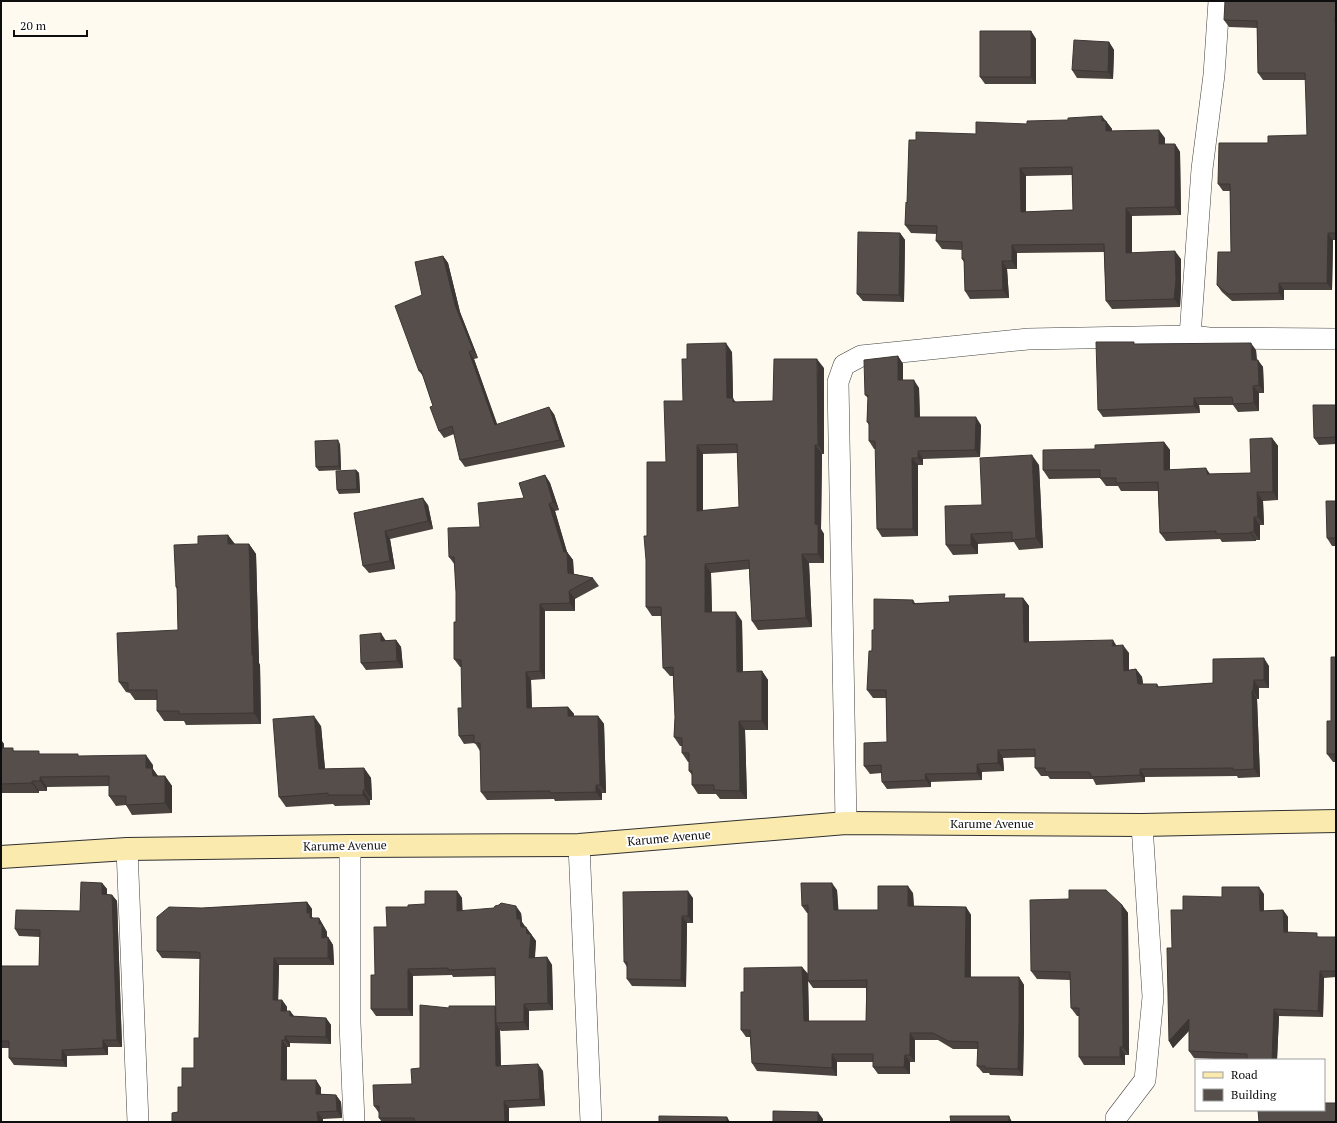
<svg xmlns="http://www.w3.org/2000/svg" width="1337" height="1123" font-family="'PT Serif',serif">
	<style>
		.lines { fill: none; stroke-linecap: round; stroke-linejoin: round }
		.street-casing { stroke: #414141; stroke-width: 22 }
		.secondary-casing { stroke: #303030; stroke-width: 24 }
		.street { stroke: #fff; stroke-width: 21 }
		.secondary { stroke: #faeaae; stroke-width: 22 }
		.wall { fill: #4a4340; fill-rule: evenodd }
		.shaded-wall { fill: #3c3734 }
		.building { fill: #564e4b; stroke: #3c3734; fill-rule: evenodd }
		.labels { text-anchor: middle; stroke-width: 4; stroke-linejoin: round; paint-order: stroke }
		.street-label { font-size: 12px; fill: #0e0e0e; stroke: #fff }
	</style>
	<rect width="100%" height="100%" fill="#fefaef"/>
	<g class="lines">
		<!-- street casing -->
		<g class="street-casing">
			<path id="street" d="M1190 336 1202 169 1214 75 1219 1
				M846 823 838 382 844 365 861 356 1028 339 1190 336 1209 338 1336 339
				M579 845 591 1122
				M350 846V1023L354 1122
				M127 849 138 1122
				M1116 1122V1118L1145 1080 1150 1028 1153 997 1142 825"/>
		</g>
		<!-- secondary casing -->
		<g class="secondary-casing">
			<path id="secondary" d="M1 857 127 849 350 846 579 845 846 823 1142 825 1336 821"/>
		</g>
		<!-- street -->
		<use href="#street" class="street"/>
		<!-- secondary -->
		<use href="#secondary" class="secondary"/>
	</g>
	<!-- wall -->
	<path class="wall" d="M1336 1V240H1333L1332 290H1284V300L1232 301 1222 292 1217 285 1231 252 1230 191H1223L1218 184 1268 143 1307 135 1306 80H1263L1258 73 1257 28 1229 27 1224 20Z
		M1031 31 1036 39V84H985L980 77Z
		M1109 42 1114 50 1113 79 1077 78 1072 70Z
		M1106 121 1112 129V131L1165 138V144H1175L1180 152 1181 215 1132 216V253L1181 259V288L1180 307 1112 309 1106 301 1104 252 1017 253V269H1007L1009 298 970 299 965 291 964 262 962 259V250L942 249 936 241 937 234 911 233 905 225 907 203 916 140 976 134 1027 124ZM1072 175 1073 210 1026 212V176Z
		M900 233 905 240 904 302 863 301 857 294Z
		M443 256 448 263 460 312 478 358 474 359 497 425 554 414 565 447 465 467 460 460 454 434 444 438 439 431 433 406 423 376 419 371 422 295Z
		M1136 344 1256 350 1257 360 1263 367 1264 393H1259V411L1238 412 1233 405H1199L1200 413 1103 417 1098 410Z
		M732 352 733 399 736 402 773 401 824 368V454H822L821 529 824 534V563H809L812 627 758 630 752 621 749 569 711 573 712 612 742 621 743 672 762 671 768 680V730H745L747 799H720L716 794H698L692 785V775L689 771V762H688L682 753V746H680L674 737 675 717 673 676H670L663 668 662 616H652L646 607 647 536 666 462 683 401 687 359ZM738 453 739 507 703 511V454Z
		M898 356 903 364V380L919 388 920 417 981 425 980 457 923 459V465H918V536L882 537 877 529 876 449H874L869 441V425L867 422 868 398 865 395Z
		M1336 405V444L1319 445 1314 438Z
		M1272 438 1278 446V500L1263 501 1264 525H1260V540H1256V541L1222 542 1220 539 1166 541 1160 533 1158 491H1121L1118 486H1106L1100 478 1049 479 1043 470 1095 449 1164 442 1170 450V470L1210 474 1251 473Z
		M340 444 341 470 319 471 316 467Z
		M1039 465 1043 548 1019 550 1014 542 978 544V554L953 555 946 545 982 505Z
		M356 470 359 473 360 493 339 494 337 490Z
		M545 475 550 483 559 510 555 511 567 552 573 560 574 574 593 578 599 586 575 599V611H545V679L531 680 532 708 568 707 574 714V716H598L604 724 606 793H602V800L555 801 554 799 487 800 481 792 480 751 475 743 464 744 459 736 462 708V667H460L454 659 456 622V592L455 565 449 557 480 527 524 498Z
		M1336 501V546H1332L1327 538Z
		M428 505 433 529 390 539 395 569 369 573 363 566 354 513Z
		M228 535 235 544H249L256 554 259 663 260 665 261 724 186 725 184 721H164L157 711V700H135L130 693 126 692 119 682 178 630 177 589 176 587 198 544Z
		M1007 598H1023L1029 606V642L1116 646 1129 653V670L1136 669 1142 677 1143 684H1157L1159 687 1213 683 1269 666V688H1259V699H1257L1260 777 1238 778 1237 776 1145 777V782L1096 785 1093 779H1050L1048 776H1041L1035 768V757L1003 758 1004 771 982 772V780L931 782V787L887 789 882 782V773L870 774 864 766 887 742 886 698H873L867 690 874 630 913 600 915 603 950 602Z
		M396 640 401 647 403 668 366 670 361 663 386 641Z
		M1336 657V762H1333L1327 754 1331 721Z
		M321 726 325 769 364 768 371 778 372 800H370V805L335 806 333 804 286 807 279 797Z
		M1 740 4 744V748L15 751 41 754 80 756 153 765V769L158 776H165L172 786V813L132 815 126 805 116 806 109 796V786L47 787V791H39V793H1Z
		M102 883 107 889V895H112L117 901 122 1047H108V1055L67 1056V1067L14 1065 9 1058V1048H1V966H39L40 937 19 936 15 929 80 911Z
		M837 890 838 910H878L913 893 914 906 966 907 971 915V977H1019L1024 985V1027L1023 1076 990 1075 989 1073H983L977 1066 978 1049H953L938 1040H915V1062H910V1074H878L873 1067V1062H837V1076L757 1071 752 1063 750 1037H746L741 1030 744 992 802 967 808 974V913H807L802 906ZM808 981 813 988H866V1021H809Z
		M457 891 462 898V911L521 913 522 922 536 941 535 958 547 957 552 965 553 1010 529 1011V1030L501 1031 500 1030 501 1066 543 1071 545 1106 509 1108V1122H382L379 1118V1113L374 1106 412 1084 420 1068 449 1008 495 1006 496 1007 495 976 453 977 452 975 413 976V1016H376L371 1009 375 975 387 927 408 907 425 904Z
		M1264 894V911L1283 910 1288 917V932L1320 937H1336V977L1324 978 1323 1017 1279 1016 1277 1060H1235L1194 1058 1189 1051V1031L1173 1048 1169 1041 1172 948 1183 910 1222 897Z
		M693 898V923H687L686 987 632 986 627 979V967L624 962Z
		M307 902 312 909V917L313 918H319L327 932V937H328L333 945 334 965H279L278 1000H282L287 1007V1011H290L294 1016 326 1018 331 1025V1044L290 1043V1047H287V1080H316L321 1088V1094L336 1095 341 1102 342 1118 323 1119 178 1112 182 1087 194 1068 199 1038 200 959 162 958 157 951 202 908Z
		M1122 905 1128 913 1129 1055H1125V1065H1084L1079 1057V1016H1077L1071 1008 1070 980 1037 979 1031 971Z"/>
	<!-- shaded-wall -->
	<path class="shaded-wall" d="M1031 31 1036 39V84L1031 77Z
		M1109 42 1114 50 1113 79 1108 72Z
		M1102 116 1112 129V139L1106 131 1102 121Z
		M1159 130 1165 138V152L1159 144Z
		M1175 144 1180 152 1181 215 1175 207Z
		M1020 168 1026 176V220L1021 212Z
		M1126 208 1132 216V261L1126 253Z
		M900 233 905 240 904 302 899 295Z
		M1328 233 1333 240 1332 290 1327 283Z
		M1012 245 1017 253V269L1012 261Z
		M1175 251 1181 259V288L1180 307 1174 299Z
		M443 256 448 263 460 312 478 358 473 350 455 305Z
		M1002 261 1007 269 1009 298 1003 290Z
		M1279 283 1284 290V300L1279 293Z
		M726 343 732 352 733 399 739 407 727 398Z
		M1251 343 1256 350 1257 367 1252 360Z
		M469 352 474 359 500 432 495 425Z
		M898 356 903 364V387L898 380Z
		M817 359 824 368V454L818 445Z
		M1258 360 1263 367 1264 393 1259 385Z
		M914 380 919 388 920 425 915 417Z
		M1253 386 1259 393V411L1254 403Z
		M1194 398 1199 405 1200 413 1194 406Z
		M549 407 554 414 565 447 560 440Z
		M976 417 981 425 980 457 975 450Z
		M1272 438 1278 446V500L1273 492Z
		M338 440 340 444 341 470 339 466Z
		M1164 442 1170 450V478L1164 470Z
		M697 445 703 454V520L697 511Z
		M815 445 822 454 821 529 824 534V563L818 554 815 524Z
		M918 451 923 459V465L918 458Z
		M1032 455 1039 465 1043 548 1036 538Z
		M912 458 918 465V536L913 529Z
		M1206 468 1212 477 1207 474Z
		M356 470 359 473 360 493 357 489Z
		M545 475 550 483 559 510 553 502Z
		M1257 492 1263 501 1264 525 1258 517Z
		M423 498 428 505 433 529 428 521Z
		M549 504 555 511 567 552 573 560 574 581 568 573 564 552Z
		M1254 517 1260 525V540L1254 532Z
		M385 531 390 539 395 569 390 561Z
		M1250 532 1256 540V541L1250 533Z
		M971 534 978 544V554L971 545Z
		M228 535 235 545 228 544Z
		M249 544 256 554 259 663 260 665 261 724 254 713Z
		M802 554 809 563 812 627 806 618Z
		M705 564 711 573 712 621 705 612Z
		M569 591 575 599V611L570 603Z
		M1023 598 1029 606V649L1024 642Z
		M540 604 545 611V679L540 671Z
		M736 612 742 621 743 681 737 672Z
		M381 633 386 641H381Z
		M396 640 401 647 403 668 397 661Z
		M1113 640 1118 648 1112 646Z
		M1123 645 1129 653V678L1124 671Z
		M1264 658 1269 666V688L1264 680Z
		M1136 669 1142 677 1144 691 1138 684Z
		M762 671 768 680V730L762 721Z
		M526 672 531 680 532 716 527 708Z
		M1254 680 1259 688V699L1253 691Z
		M1252 691 1257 699 1260 777 1254 769Z
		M568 707 574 714V724L568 716Z
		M314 716 321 726 326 779 319 769Z
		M598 716 604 724 606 793 600 785Z
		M739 721 745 730 747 799 740 791Z
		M1 740 4 744V758L1 754Z
		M998 750 1003 758 1004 771 998 763Z
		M146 755 153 765V769L159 778 160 786 146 768Z
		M977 764 982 772V780L977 773Z
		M364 768 371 778 372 800 365 790Z
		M1140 769 1145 777V782L1140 775Z
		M925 774 931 782V787L926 780Z
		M165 776 172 786V813L165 803Z
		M40 777 47 787V791L40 781Z
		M32 781 39 791V793L32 783Z
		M596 785 602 793V800L596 792Z
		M363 790 370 800V805L363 795Z
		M102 883 107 889V901L102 894Z
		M832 883 837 890 839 917 834 910Z
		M908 886 913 893 914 914 908 906Z
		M1259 887 1264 894V918L1260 911Z
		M457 891 462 898 463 919 457 911Z
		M688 891 693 898V923L688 916Z
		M112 895 117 901 122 1047 117 1040Z
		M307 902 312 909V917L315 921V926L307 913Z
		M1122 905 1128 913 1129 1055 1123 1047Z
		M516 906 521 913 522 922 525 927H521L517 919Z
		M966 907 971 915 970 985 965 977Z
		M1283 910 1288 917V939L1284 932Z
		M682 916 687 923 686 987 681 980Z
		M319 918 327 932V945L322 938 319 924Z
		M526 927 536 941 534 965 529 958Z
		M328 937 333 945 334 965 328 958Z
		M547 957 552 965 553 1010 548 1003Z
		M274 958 279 965 278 1007 273 1000Z
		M802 967 808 974 809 1029 804 1021Z
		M408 969 413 976V1016L408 1009Z
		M1320 971 1324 978 1323 1017 1318 1011Z
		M1019 977 1024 985V1027L1023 1076 1018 1069Z
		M282 1000 287 1007 286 1018 281 1011Z
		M524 1004 529 1011V1030L524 1022Z
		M495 1006 500 1013 496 1023 500 1030 501 1073 496 1066Z
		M1274 1009 1279 1016 1277 1060H1272Z
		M290 1011 295 1018 290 1016Z
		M326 1018 331 1025V1044L326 1037Z
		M1189 1019 1193 1026 1173 1048 1169 1041Z
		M910 1033 915 1040V1062L910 1055Z
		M285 1036 290 1043V1047L285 1040Z
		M103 1040 108 1047V1055L103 1048Z
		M282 1040 287 1047V1087L281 1080Z
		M1120 1047 1125 1055V1065L1120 1057Z
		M62 1050 67 1056V1067L62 1060Z
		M832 1054 837 1062V1076L832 1068Z
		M905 1055 910 1062V1074L904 1067Z
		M538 1064 543 1071 545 1106 540 1099Z
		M316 1080 321 1088V1101L316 1094Z
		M336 1095 341 1102 342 1118 337 1111Z
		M504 1101 509 1108V1122H505Z
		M317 1112 323 1119V1122H318Z
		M818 1112 823 1119V1122H818Z
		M1009 1116 1012 1122H1009Z
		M727 1117 730 1122H727Z"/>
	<!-- building -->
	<path class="building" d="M1225 1H1336V18H1335L1336 36V233H1328L1327 283H1279V293L1228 294 1217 285 1218 252H1231L1230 184H1218L1219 143H1268V136L1307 135 1305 73H1258L1257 21 1224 20Z
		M980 31H1031V77H980Z
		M1074 40 1109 42 1108 72 1072 70Z
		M1102 116V121H1106V131L1159 130V144H1175V207L1126 208V253L1175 251 1176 280 1174 299 1106 301 1104 244 1012 245V261H1002L1003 290 965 291 964 259H962V242L936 241 937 226 905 225 906 202 907 203 909 140H916V132L976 134V122L1027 124V121L1068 120V118ZM1072 167 1073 210 1021 212 1020 168Z
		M858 232 900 233 899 295 857 294Z
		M443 256 455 305 473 350 469 352 495 425 549 407 560 440 460 460 452 426 439 431 430 407 433 406 421 370 419 371 395 306 422 295 415 262Z
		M1096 342H1134V344L1251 343 1252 360H1258L1259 385 1253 386 1254 403 1233 404 1232 397 1194 398V406L1098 410Z
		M726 343 727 398H733V402L773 401 774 359H817L818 445H815V524L818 525V554H802L806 618 752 621 749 560 705 564V612H736L737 672 762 671V721H739L740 791 714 790V785H692V771H689V753H682V738L674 737 675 717 673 667 663 668 661 607H646V560L644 536H647V462H666L664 401H683L682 359H687V344ZM737 444 739 507 697 511V445Z
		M898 356V380H914L915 417H976L975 450 918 451V458H912L913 529H877L875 441H869V422H867L868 395H865L864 360Z
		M1313 405H1336V437L1314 438Z
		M1272 438 1273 492H1257L1258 517H1254V532H1250V533L1216 534V531L1160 533 1158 482 1116 483V478H1100V470H1043V450L1095 449V445L1164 442V470L1206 468 1207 474 1251 473 1250 439Z
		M338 440 339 466 316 467 315 441Z
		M1032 455 1036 538 1012 540V532L971 534V545H946L945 506 982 505 980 458Z
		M356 470 357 489 337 490 336 471Z
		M545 475 553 502 549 504 564 552H567L568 573 593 578 569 591 570 603 540 604V671L526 672 527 708 568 707V716H598L600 785H596V792L550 793V791L481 792 480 743H474V735L459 736 458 708H462L461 660 454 659V622H456V592L454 557H449L448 528 480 527 478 503 524 498 519 483Z
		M423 498 428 521 385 531 390 561 363 566 354 513Z
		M1326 501H1336V538H1327Z
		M228 535V544H249L252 655H253L254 713 179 714V711H157V690H128V683L119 682 117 633 178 630 177 586 176 587 174 545 198 544V536Z
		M1005 594 1004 598H1023L1024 642 1113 640 1112 646 1123 645 1124 671 1136 669 1138 684H1157V687L1213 683V659L1264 658V680H1254L1253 691H1252L1254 769 1233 770V768L1140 769V775L1091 777V774H1089V772H1045V768H1035V749L998 750V763L977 764V773L925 774 926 780 882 782 881 765 864 766V743L887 742 886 690H867L869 651H872V630H874V599L913 600V604L950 602 949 596Z
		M381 633V641L396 640 397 661 361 663 360 635Z
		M1331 657H1336V754H1327V721H1331Z
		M314 716 319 769 364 768 365 790H363V795H328V793L279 797 273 719Z
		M1 748H13V751H39V754H78V756L146 755V768H152L153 776H165V803L126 805V796H109V776L40 777V781H32V783L1 784Z
		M81 882 102 883V894L112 895 117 1040H103V1048L62 1050V1060L9 1058V1041H1V966H39L40 930 15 929 16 910 80 911Z
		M801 883H832L834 910H878V886H908V906L966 907 965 977H1019V1020L1018 1069 985 1068V1066H977L978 1042 948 1041 933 1033H910V1055H905L904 1067H873V1054H832V1068L752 1063 750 1030H741V992H744V968L802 967 804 1021H866L867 980 808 981V905L802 906Z
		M1222 887H1259L1260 911 1283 910 1284 932 1317 933V937H1336V971H1320L1318 1011 1274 1009 1272 1060 1247 1059V1054L1189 1051V1019L1169 1041 1167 948H1172L1171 910H1183V896L1222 897Z
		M1069 890H1106L1122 905 1123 1047H1120V1057H1079V1008H1071L1070 972 1031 971 1030 900 1069 899Z
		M425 891H457V911L494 908 495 906 499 905 501 903 516 906 517 919H520L521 927H526L527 934H531L529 958 547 957 548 1003 524 1004V1022L496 1023 495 968 448 970V968L408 969V1009H371V975H375L374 927H387L386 907H408V905L425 904Z
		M688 891V916H682L681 980 627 979V962H624L623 892Z
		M307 902V913H310V918H319V924H322V938L328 937V958H274L273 1000H282L281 1011H290V1016L326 1018V1037L285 1036V1040H282L281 1080H316V1094L336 1095 337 1111 317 1112 318 1122H172V1113L178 1112V1087H182V1068H194V1038H199L200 953 198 952 157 951V917L169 907 202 908Z
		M420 1005 449 1008V1006H495L496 1066 538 1064 540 1099 504 1101 505 1122H415L414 1118H379V1106H374L373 1085 412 1084 411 1069 420 1068Z
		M1324 1103H1336V1122H1259L1258 1110H1324Z
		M773 1111 818 1112V1122H773Z
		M659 1116 727 1117V1122H659Z
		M950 1116H1009V1122H951Z"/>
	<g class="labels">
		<!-- street labels -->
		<g class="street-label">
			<text x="992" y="828">Karume Avenue</text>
			<text transform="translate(669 838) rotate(-5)" y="4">Karume Avenue</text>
			<text transform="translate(345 846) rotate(-1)" y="4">Karume Avenue</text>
		</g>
	</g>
	<!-- border -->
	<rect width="1337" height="1123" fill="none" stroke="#0e0e0e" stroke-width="4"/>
	<!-- legend -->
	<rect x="1195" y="1059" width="130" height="52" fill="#ffffff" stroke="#9f9f9f"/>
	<rect x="1203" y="1072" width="20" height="6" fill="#faeaae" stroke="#9f9f9f"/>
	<text x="1231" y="1079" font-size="12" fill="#0e0e0e">Road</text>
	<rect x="1203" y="1089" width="20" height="12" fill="#564e4b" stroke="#9f9f9f"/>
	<text x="1231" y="1099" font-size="12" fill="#0e0e0e">Building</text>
	<!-- scale -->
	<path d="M14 30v6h73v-6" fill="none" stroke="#0e0e0e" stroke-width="2"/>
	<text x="20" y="30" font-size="12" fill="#0e0e0e" stroke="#ffffff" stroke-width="3" paint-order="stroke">20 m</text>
</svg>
